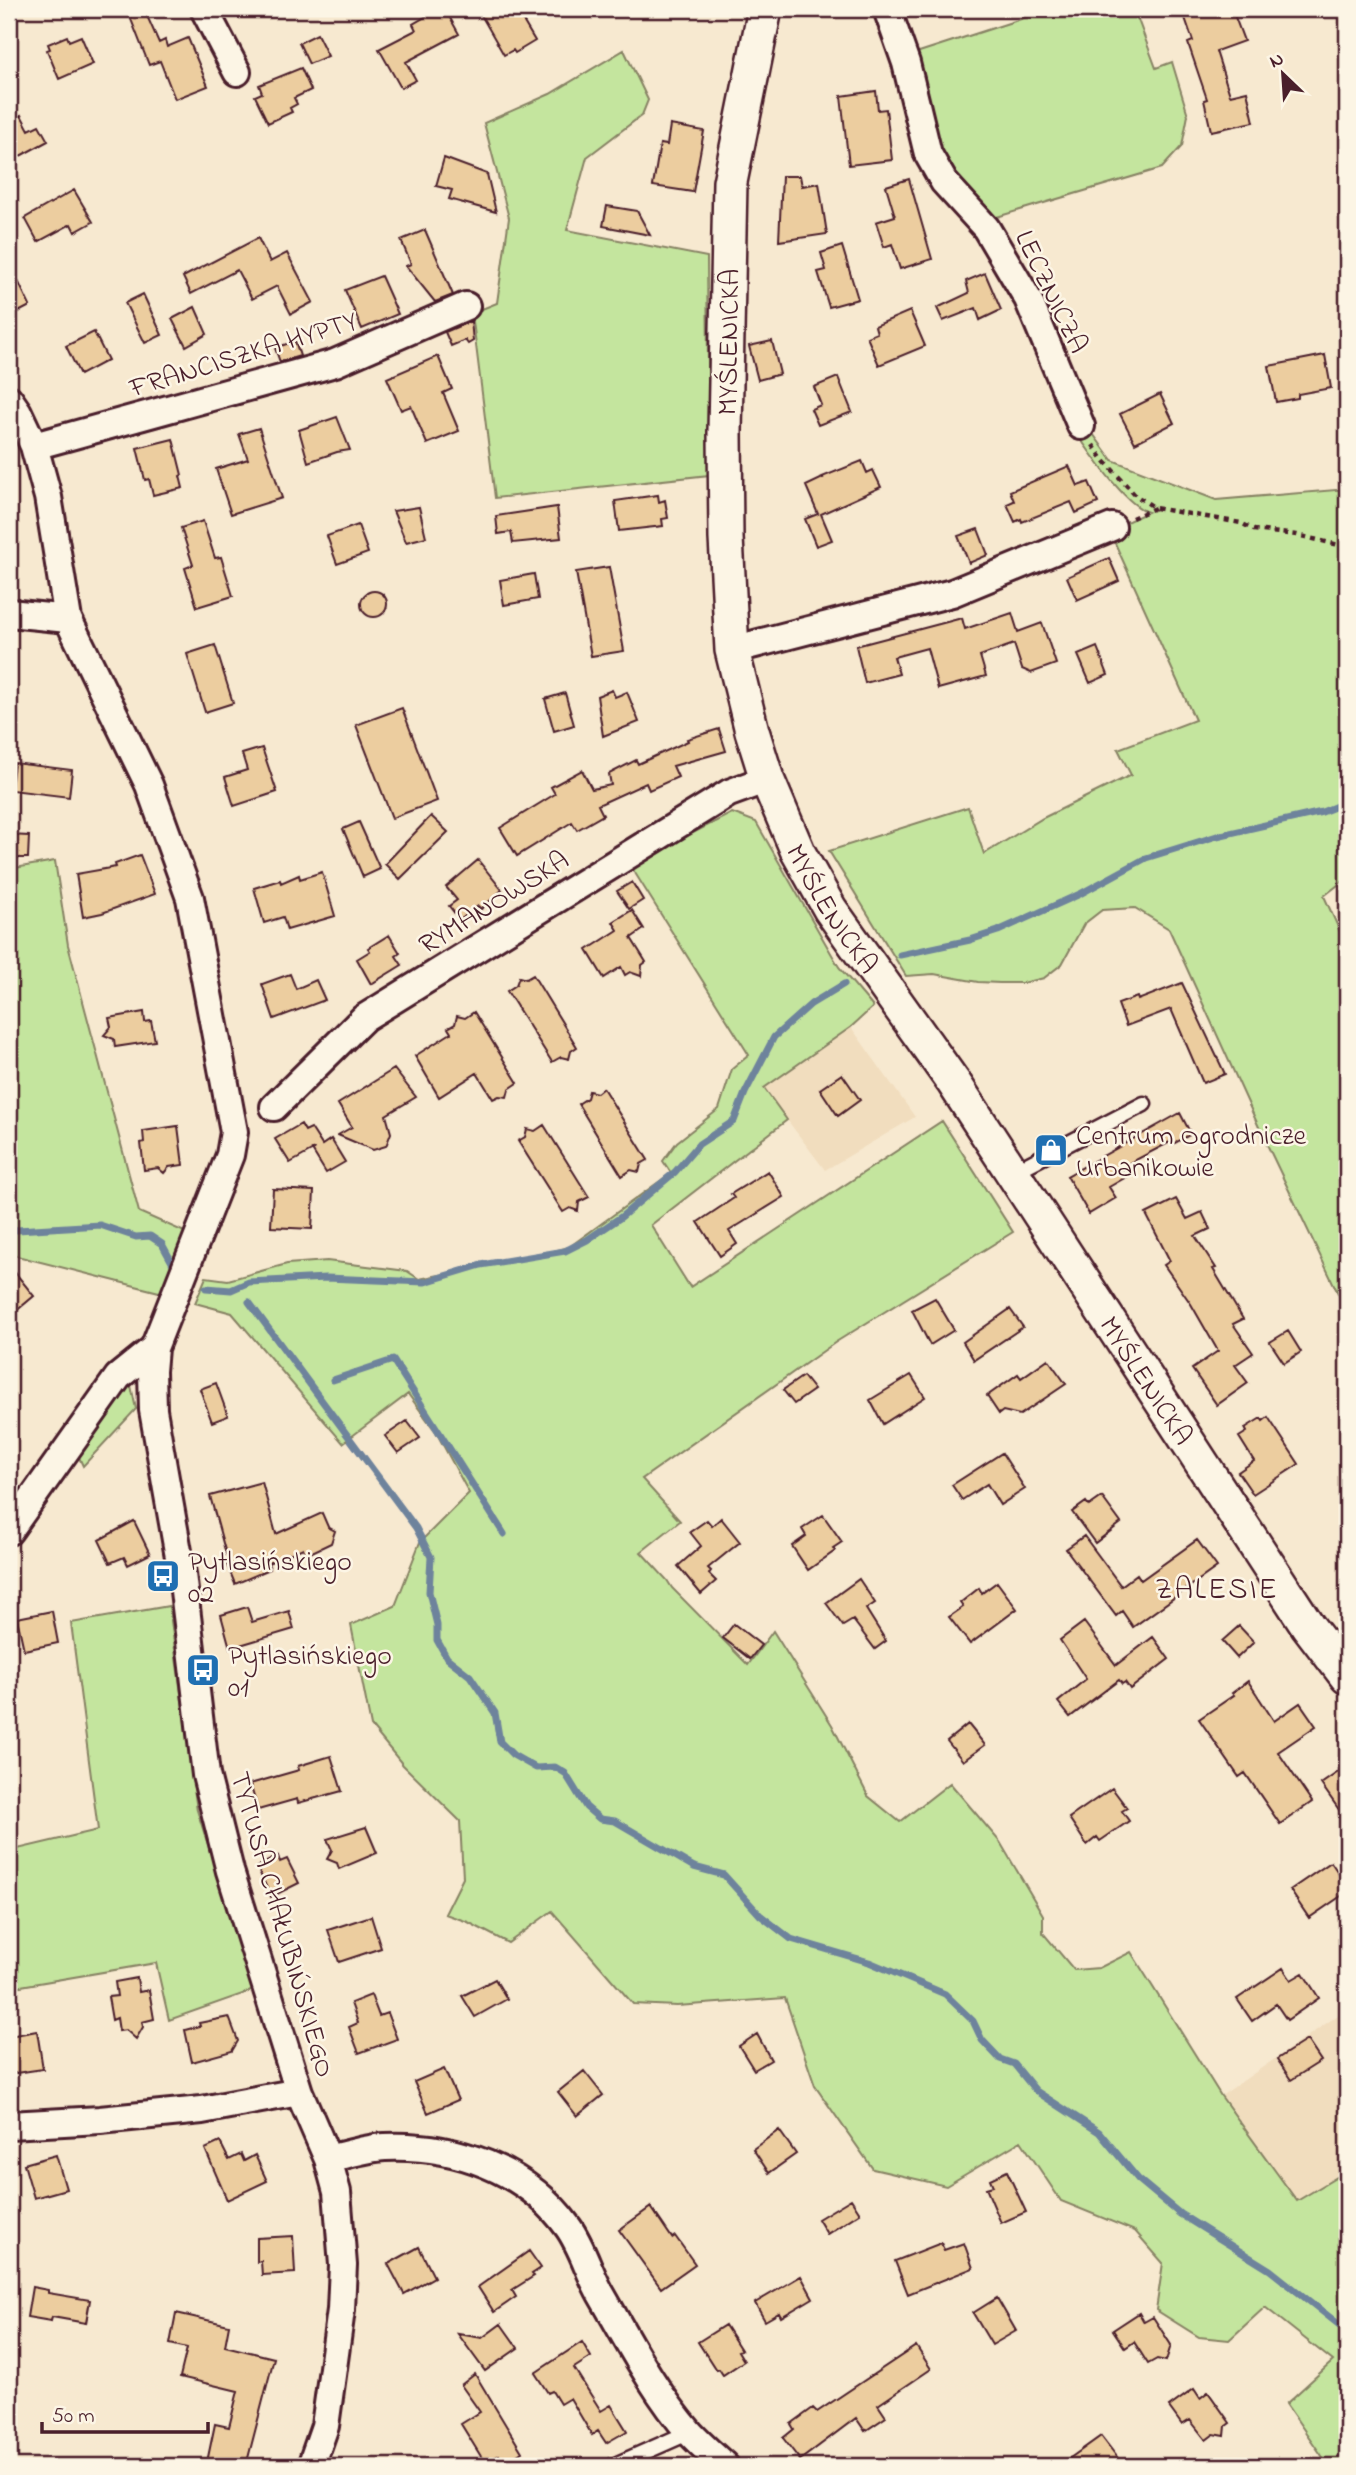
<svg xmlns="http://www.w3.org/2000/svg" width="1356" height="2475" font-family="'Indie Flower',sans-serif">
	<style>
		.built { fill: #f1ddbe }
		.green { fill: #c4e59e; stroke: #878264; stroke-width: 2 }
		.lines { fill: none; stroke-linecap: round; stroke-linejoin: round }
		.stream { stroke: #6e839c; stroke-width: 7 }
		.building { fill: #eccd9f; stroke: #4a1f2b; stroke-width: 2 }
		.service-casing { stroke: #4a1f2b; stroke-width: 19 }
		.minor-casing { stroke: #4a1f2b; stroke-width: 32 }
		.tertiary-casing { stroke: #4a1f2b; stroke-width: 38 }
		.path { stroke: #4a1f2b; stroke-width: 4.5; stroke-dasharray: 5 5; stroke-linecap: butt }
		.service { stroke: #fcf5e5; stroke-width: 14 }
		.minor { stroke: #fcf5e5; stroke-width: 26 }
		.tertiary { stroke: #fcf5e5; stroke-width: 33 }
		.labels { text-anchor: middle; stroke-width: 5; stroke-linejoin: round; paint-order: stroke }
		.street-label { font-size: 28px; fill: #4a1f2b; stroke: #fcf5e5 }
		.poi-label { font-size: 28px; fill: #4a1f2b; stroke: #fcf5e5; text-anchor: start }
		.neighbourhood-label { font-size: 30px; letter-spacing: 2px; fill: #4a1f2b; stroke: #fcf5e5 }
	</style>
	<rect width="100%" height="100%" fill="#f7e9d0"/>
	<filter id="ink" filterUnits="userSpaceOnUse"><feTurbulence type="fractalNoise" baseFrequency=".0143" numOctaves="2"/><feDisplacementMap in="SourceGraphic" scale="14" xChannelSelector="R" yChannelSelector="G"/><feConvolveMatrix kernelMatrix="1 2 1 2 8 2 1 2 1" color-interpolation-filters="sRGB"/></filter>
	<g filter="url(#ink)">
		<!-- built -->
		<path class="built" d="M851 1027 915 1117 825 1170 763 1088Z
			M1347 2009V2171L1297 2201 1221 2096Z"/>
		<!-- green -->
		<path class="green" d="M1052 9H1134L1156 68 1172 62 1188 115 1182 146 1162 168 990 219 937 154 913 54Z
			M624 50 648 100 642 115 587 157 567 230 707 257 709 475 495 498 472 313 497 303 509 218 484 123 550 94Z
			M1088 427 1112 460 1216 500 1347 489V878L1324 896 1347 947V1312L1263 1136 1169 929 1135 908 1102 910 1084 924 1062 964 1044 978 1023 983H1000L978 982 934 974 906 976 829 851 968 807 984 854 1043 818 1131 775 1118 749 1195 720 1109 530 1148 512C1125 505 1092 455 1077 434Z
			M732 813 756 822 839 967 873 1007 851 1027 764 1088 787 1120 651 1225 690 1287 942 1121 1013 1232 836 1342 642 1479 680 1521 641 1552 667 1580 672 1588 748 1665 773 1631 832 1725 868 1796 900 1822 950 1783 1000 1842 1043 1915V1933L1074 1970 1099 1968 1131 1952 1221 2096 1297 2201 1347 2171V2466H1329L1286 2404 1333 2361 1265 2307 1229 2340 1199 2337 1156 2310 1163 2263 1135 2231 1061 2201 1021 2141 946 2186 873 2169 815 2086 785 1998 677 2006 633 2004 552 1911 508 1943 468 1922 445 1914 463 1878 460 1821 403 1765 371 1726 351 1625 395 1606 420 1542 469 1493 436 1432 408 1394 343 1443 232 1313 195 1303 206 1277 228 1280 287 1264 327 1261 407 1271 419 1279 526 1258 569 1247 671 1173 663 1161 677 1142 719 1109 732 1069 749 1055 630 865Z
			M55 861 68 945 139 1212 187 1233 163 1293 9 1254V869Z
			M130 1381 136 1409 83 1466 77 1453Z
			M169 1606 197 1810 254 1990 169 2020 156 1963 9 1988V1851L98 1830 71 1623Z"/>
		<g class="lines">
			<!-- stream -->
			<path class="stream" d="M900 955 970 940 998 931 1080 894 1146 858 1217 836 1322 812 1347 802
				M9 1228 17 1230 100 1225 136 1237 150 1236 162 1244 173 1264
				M206 1288 231 1290 249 1282 326 1278 425 1282 481 1265 565 1251 587 1240 621 1217 675 1172 699 1144 734 1121 745 1093 774 1037 811 1004 844 984
				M249 1302 416 1528 431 1557 429 1592 437 1625V1640L447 1658 470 1676 495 1713 500 1742 513 1755 536 1768 555 1767 565 1773 586 1807 600 1819 615 1821 694 1867 724 1875 760 1915 791 1939 869 1962 945 1994 973 2021 982 2040 1000 2059 1014 2064 1036 2091 1099 2132 1138 2179 1180 2214 1270 2270 1347 2331
				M333 1380 393 1360 504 1534"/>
		</g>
		<!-- building -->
		<path class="building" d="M127 9H144L159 43 165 40 167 47 188 38 208 86 175 99 160 61 149 65Z
			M439 9H445L459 34 406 62 416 80 401 88 379 49 416 30 413 24Z
			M493 9H516L535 41 515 53 513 50 504 55 481 15Z
			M1182 9H1232L1244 41 1216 51 1230 95 1247 91 1254 122 1211 131 1204 100 1207 99 1188 43 1193 41Z
			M317 34 328 56 309 64 299 43Z
			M67 36 69 41 81 36 93 64 59 79 47 50 50 49 48 44Z
			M301 68 311 90 294 98 297 104 290 108 292 112 268 123 255 96 262 93 259 85Z
			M876 91 878 110 886 109 892 160 849 165 841 96Z
			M21 115 29 130 39 125 48 141 9 162V122Z
			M670 125 704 131 693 192 653 186 660 144 667 145Z
			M444 158 487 174 496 212 449 199 452 190 436 186Z
			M782 176H800L802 186 819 183 827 234 779 241Z
			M909 179 932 259 900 269 892 244 884 247 876 222 895 216 886 186Z
			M74 190 93 222 75 232 71 224 38 242 25 218Z
			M607 206 637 211 650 235 603 226Z
			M425 230 453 295 435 302 406 266 411 264 401 240Z
			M258 238 270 262 287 253 313 302 291 314 277 286 252 299 237 270 191 294 183 277Z
			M842 246 858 299 829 307 818 272 826 270 821 253Z
			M9 262 30 306 9 317Z
			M985 273 1001 310 980 320 976 308 943 321 937 308 969 293 966 281Z
			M381 276 398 314 362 329 345 290Z
			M143 294 162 335 145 343 125 303Z
			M195 307 207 334 186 346 172 319Z
			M910 311 925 346 879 365 867 337 877 333 875 326Z
			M471 321 473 341 468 344 465 340 451 346 445 332Z
			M94 332 108 360 80 375 66 346Z
			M295 341 300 356 280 362 275 348Z
			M772 341 780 374 758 380 749 346Z
			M1325 355 1331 388 1298 394V398L1276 402 1269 366Z
			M438 356 452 389 443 393 459 431 427 444 411 406 401 410 387 378Z
			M838 377 852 412 818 425 811 409 821 405 814 387Z
			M1160 394 1174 423 1135 443 1120 414Z
			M337 417 350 450 337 452 308 462 299 430Z
			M259 428 282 498 231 514 216 469 248 459 239 434Z
			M173 439 182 475 180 476 183 488 153 495 149 479 145 480 137 448Z
			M862 461 867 473 873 470 881 487 821 514 832 540 816 546 805 519 818 514 806 486 823 478 822 477Z
			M1069 466 1078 486 1089 482 1098 503 1076 513 1071 502 1022 522 1021 519 1015 522 1007 504 1014 501 1010 491Z
			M658 495 659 502 665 500 668 518 662 519 663 526 619 531 615 501Z
			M419 507 426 537 406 542 393 511Z
			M557 507 561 538 513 543 511 532 498 534 496 516Z
			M203 521 215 558 221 557 233 596 197 607 185 568 193 565 181 528Z
			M358 525 368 553 337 564 327 536Z
			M978 529 988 555 969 563 958 536Z
			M1109 558 1119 581 1077 600 1067 577Z
			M609 567 624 651 591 656 576 572Z
			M534 574 538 599 504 605 500 580Z
			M361 604a13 13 0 1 1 26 0a13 13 0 1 1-26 0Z
			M1012 613 1018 632 1042 623 1056 664 1031 673 1022 669 1014 644 980 656 986 676 938 689 927 648 894 657 899 674 865 683 856 646 962 618 965 629Z
			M215 645 233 703 205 712 187 654Z
			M1097 647 1108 675 1090 683 1078 655Z
			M612 690 615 697 627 692 639 722 603 736 597 696Z
			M565 693 574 725 554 731 545 699Z
			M402 708 437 801 392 818 356 725Z
			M719 729 726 751 673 766 678 777 649 790 646 783 598 805 603 815 577 830 572 822 517 856 500 828 555 794 551 787 582 770 592 789 611 785 609 774 636 760 638 764 688 741 687 739Z
			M262 748 277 792 234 806 225 777 247 770 242 754Z
			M14 763 72 770 69 797 11 790Z
			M431 816 448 832 400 879 385 864Z
			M359 822 380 869 363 877 343 829Z
			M9 835 29 836 28 858H9Z
			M140 855 155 894 102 913 83 917 76 874 116 867 115 864Z
			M478 860 502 890 481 909 478 906 460 920 449 906 457 900 446 887Z
			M322 872 335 916 287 930 283 917 264 923 254 888 280 880 281 883 299 875 300 879Z
			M632 882 643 900 629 909 617 891Z
			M632 910 644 929 631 938 646 962 642 965 641 976 630 972 625 975 621 967 604 978 587 950 618 930 613 922Z
			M389 935 400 953 396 956 402 965 371 984 357 959 370 951 368 948Z
			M290 974 296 989 316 980 325 1000 274 1019 262 984Z
			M533 975 577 1047 571 1051 569 1059 561 1057 552 1062 507 991 516 985 519 977 526 979Z
			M1182 983 1225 1074 1203 1083 1171 1009 1126 1026 1118 1004 1137 997 1138 1000Z
			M144 1012 145 1022 151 1021 155 1041 115 1047 114 1039 104 1035 111 1027 109 1018Z
			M474 1012 518 1083 509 1089 507 1097 499 1096 493 1099 477 1073 439 1097 415 1056 451 1033 448 1028 455 1024 457 1016 465 1018Z
			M394 1069 416 1097 386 1115 391 1133 386 1146 373 1150 338 1135 352 1127 338 1104Z
			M842 1074 860 1100 838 1116 820 1089Z
			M603 1088 648 1160 641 1164 639 1172 631 1170 622 1176 578 1104 587 1098 589 1091 597 1093Z
			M1180 1113 1191 1134 1173 1144 1172 1141 1122 1167 1128 1176 1109 1187 1116 1198 1089 1214 1067 1176Z
			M301 1124 305 1131 311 1128 322 1145 331 1139 345 1162 326 1173 312 1150 315 1149 290 1163 275 1139Z
			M544 1125 589 1197 579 1202 578 1211 570 1208 563 1212 518 1141 525 1137 527 1129 535 1131Z
			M178 1126 183 1165 169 1167 164 1173 158 1168 144 1170 141 1143 144 1142 143 1131Z
			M768 1171 784 1197 729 1231 737 1244 720 1256 698 1222 734 1198 731 1194Z
			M273 1189 314 1191 312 1229 271 1227Z
			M1176 1199 1187 1219 1202 1212 1210 1229 1195 1236 1216 1268 1213 1269 1243 1319 1233 1324 1253 1353 1235 1365 1248 1383 1217 1405 1192 1369 1218 1351 1191 1304 1164 1265 1170 1261 1146 1214Z
			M9 1265 34 1296 9 1317Z
			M935 1298 954 1330 930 1345 912 1310Z
			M1010 1309 1023 1327 974 1360 963 1342Z
			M1288 1331 1301 1352 1284 1363 1270 1342Z
			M1048 1359 1066 1384 1020 1415 1003 1411 999 1414 987 1396 1018 1374 1021 1378Z
			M911 1375 925 1397 883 1424 870 1400Z
			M803 1376 814 1390 794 1404 783 1390Z
			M216 1383 228 1416 212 1422 200 1389Z
			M1268 1417 1299 1464 1253 1494 1238 1472 1254 1461 1239 1437 1247 1432 1245 1428 1261 1418 1263 1421Z
			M407 1421 420 1438 398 1453 385 1436Z
			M1002 1453 1025 1489 1000 1505 987 1484 962 1500 952 1485Z
			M262 1482 276 1534 322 1513 328 1527 335 1531 331 1543 306 1555 303 1548 268 1563 270 1569 235 1584 223 1555 226 1554 210 1496Z
			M1102 1497 1121 1523 1095 1543 1072 1512 1086 1502 1089 1506Z
			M823 1515 842 1542 833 1548 835 1551 808 1570 792 1546 806 1536 802 1529Z
			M721 1518 740 1542 708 1568 711 1571 709 1574 716 1581 701 1594 678 1566 701 1546 690 1532 707 1520 712 1526Z
			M134 1521 150 1554 128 1565 124 1557 110 1563 99 1540Z
			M1084 1536 1121 1586 1137 1574 1141 1580 1197 1540 1217 1567 1133 1627 1122 1611 1116 1616 1066 1549Z
			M859 1579 875 1603 866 1609 886 1641 875 1649 853 1620 843 1626 826 1603Z
			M997 1582 1017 1609 970 1644 949 1617 963 1607 960 1603 979 1588 982 1593Z
			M247 1607 252 1622 289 1611 294 1629 230 1648 221 1615Z
			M52 1611 58 1643 24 1650 17 1618Z
			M1084 1622 1116 1665 1153 1637 1169 1659 1130 1689 1125 1682 1122 1684 1119 1680 1070 1717 1058 1702 1086 1679 1060 1640Z
			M734 1624 761 1645 750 1659 723 1638Z
			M1239 1626 1254 1642 1237 1658 1222 1641Z
			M1248 1681 1274 1721 1300 1703 1316 1726 1278 1752 1312 1802 1280 1824 1245 1773 1239 1777 1199 1719 1234 1695 1232 1693Z
			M968 1724 985 1745 963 1761 947 1741Z
			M331 1756 342 1791 298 1803 297 1799 258 1810 250 1784 299 1770 298 1766Z
			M1347 1766V1821L1321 1784Z
			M1112 1788 1127 1808 1122 1811 1129 1821 1100 1841 1097 1837 1087 1845 1069 1818Z
			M366 1827 377 1853 339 1869 337 1863 327 1859 332 1850 327 1839Z
			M278 1856 280 1862 287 1859 299 1883 271 1897 257 1867Z
			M1331 1862 1347 1886V1892L1309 1918 1290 1890Z
			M371 1916 381 1948 339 1962 328 1930Z
			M1283 1968 1291 1980 1303 1973 1319 1998 1287 2020 1276 2004 1252 2021 1237 1999Z
			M137 1978 139 1992 149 1990 154 2019 142 2022 143 2027 136 2039 126 2030 119 2031 117 2018 112 2020 108 1997 117 1996 115 1982Z
			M495 1979 507 1999 475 2017 462 1996Z
			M371 1995 379 2016 387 2013 397 2039 359 2053 349 2027 358 2023 351 2003Z
			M229 2017 238 2041 232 2051 192 2062 185 2030 200 2026 199 2023Z
			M37 2031 43 2069 9 2074V2036Z
			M757 2034 771 2060 754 2070 739 2046Z
			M1307 2040 1321 2061 1291 2080 1277 2059Z
			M444 2069 458 2100 428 2113 414 2082Z
			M584 2071 603 2095 577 2116 558 2092Z
			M779 2130 796 2154 769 2173 753 2149Z
			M220 2142 229 2160 241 2154 244 2161 255 2155 267 2181 227 2200 205 2149Z
			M56 2155 66 2189 34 2198 24 2164Z
			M1007 2171 1026 2212 1001 2223 986 2188 993 2186 990 2179Z
			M851 2199 860 2213 827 2234 818 2219Z
			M651 2207 672 2238 675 2236 695 2264 661 2288 619 2230Z
			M293 2236 295 2273 262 2275 261 2261 257 2262V2238Z
			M941 2243 944 2250 964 2243 973 2268 908 2294 895 2261Z
			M419 2247 434 2277 404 2294 388 2264Z
			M529 2251 541 2268 532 2274 534 2276 512 2290 516 2297 494 2312 478 2287Z
			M801 2276 813 2298 781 2317 779 2313 765 2321 755 2303Z
			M32 2287 48 2290V2293L90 2300 86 2323 52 2317 51 2321 27 2317Z
			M997 2298 1016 2331 992 2345 973 2313Z
			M176 2313 229 2325 225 2346 274 2358 246 2466H226L207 2462 215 2424 229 2427 238 2391 180 2377 187 2348 170 2344Z
			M1139 2313 1144 2322 1153 2317 1171 2345 1166 2361 1157 2359 1148 2364 1134 2342 1125 2348 1113 2330Z
			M501 2324 518 2348 485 2371 458 2334 482 2338Z
			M725 2325 741 2350 738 2351 744 2361 723 2375 719 2369 716 2370 698 2342Z
			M582 2342 591 2357 574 2368 601 2411 611 2405 627 2431 606 2443 598 2431 592 2435 570 2398 560 2404 552 2391 548 2393 535 2373Z
			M916 2346 931 2369 878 2405 886 2417 865 2431 856 2418 800 2460 783 2438 794 2429 791 2424 813 2408 817 2412Z
			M475 2374 522 2452 504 2463 499 2455 485 2463 461 2424 480 2412 461 2385Z
			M1194 2389 1200 2398 1208 2392 1230 2423 1226 2426 1225 2436 1214 2434 1206 2440 1190 2420 1182 2425 1169 2407Z
			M1101 2436 1124 2466H1059Z"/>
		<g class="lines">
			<!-- service casing -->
			<g class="service-casing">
				<path id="service" d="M1010 1169 1027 1165 1144 1104
					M613 2466 690 2432"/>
			</g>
			<!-- minor casing -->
			<g class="minor-casing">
				<path id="minor" d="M204 9 237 72
					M887 9 906 63 928 154 944 182 986 228 1028 299 1081 426
					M9 399 18 412 34 446 48 497 68 619 149 785 190 898 234 1132 230 1155 154 1348 152 1371 153 1410 182 1574 206 1775 230 1871 299 2092 328 2159 337 2192 343 2265 341 2310 325 2426 311 2466
					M34 446 335 363 466 306
					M9 613 68 619
					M732 650 952 593 1112 527
					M274 1107 364 1018 729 793 767 779
					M9 1531 118 1377 154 1348
					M9 2125 100 2120 202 2110 299 2092
					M328 2159C346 2155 366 2148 385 2147 454 2144 526 2169 568 2227 582 2246 589 2273 601 2294 627 2339 655 2393 690 2433 701 2445 713 2455 725 2466"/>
			</g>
			<!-- tertiary casing -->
			<g class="tertiary-casing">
				<g id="tertiary">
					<path id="s1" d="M765 9 730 182 725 432 726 538 732 650 752 731 767 779 798 852 830 909 954 1083 1308 1626 1347 1677"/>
				</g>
			</g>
			<!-- path -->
			<path class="path" d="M1093 445 1102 458 1135 495 1155 508 1241 523 1254 530 1297 535 1347 547
				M1132 518 1155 508"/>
			<!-- service -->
			<use href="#service" class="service"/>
			<!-- minor -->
			<use href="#minor" class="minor"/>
			<!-- tertiary -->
			<use href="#tertiary" class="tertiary"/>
		</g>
	</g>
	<!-- icons -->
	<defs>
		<g id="shop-square" transform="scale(1.75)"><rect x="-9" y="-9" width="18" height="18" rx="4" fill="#1f6fb2" stroke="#fcf5e5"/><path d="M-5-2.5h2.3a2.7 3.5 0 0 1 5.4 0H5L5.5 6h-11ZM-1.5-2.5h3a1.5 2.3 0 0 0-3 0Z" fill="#fff"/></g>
		<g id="bus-square" transform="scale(1.75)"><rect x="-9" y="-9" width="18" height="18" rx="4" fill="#1f6fb2" stroke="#fcf5e5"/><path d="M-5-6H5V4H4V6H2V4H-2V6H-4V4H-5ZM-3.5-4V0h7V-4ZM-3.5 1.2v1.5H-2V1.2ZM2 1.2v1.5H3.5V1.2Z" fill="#fff"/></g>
	</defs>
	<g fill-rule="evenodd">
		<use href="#shop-square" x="1051" y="1150"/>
		<use href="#bus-square" x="163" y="1576"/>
		<use href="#bus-square" x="203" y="1670"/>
	</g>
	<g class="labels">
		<!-- street labels -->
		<g class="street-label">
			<text transform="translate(1053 291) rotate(64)" y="10">LECZNICZA</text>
			<text transform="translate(727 342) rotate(-89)" y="10">MYŚLENICKA</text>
			<text transform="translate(243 353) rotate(-17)" y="10">FRANCISZKA HYPTY</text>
			<text transform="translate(493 901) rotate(-32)" y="10">RYMANOWSKA</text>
			<text dy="10" stroke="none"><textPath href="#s1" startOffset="924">MYŚLENICKA</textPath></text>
			<text dy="10" stroke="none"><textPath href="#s1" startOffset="1491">MYŚLENICKA</textPath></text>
			<text transform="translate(284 1924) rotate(74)" y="10">TYTUSA CHAŁUBIŃSKIEGO</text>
		</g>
		<!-- poi labels -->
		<g class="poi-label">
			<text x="1076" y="1144">Centrum Ogrodnicze<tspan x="1076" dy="32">Urbanikowie</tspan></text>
			<text x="188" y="1570">Pytlasińskiego<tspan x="188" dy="32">02</tspan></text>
			<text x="228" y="1664">Pytlasińskiego<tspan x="228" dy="32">01</tspan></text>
		</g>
		<!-- neighbourhood labels -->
		<g class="neighbourhood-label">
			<text x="1217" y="1598">ZALESIE</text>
		</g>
	</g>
	<!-- margin -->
	<rect width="1356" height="2475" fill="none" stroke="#fcf5e5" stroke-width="35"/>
	<rect x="18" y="18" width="1321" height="2440" fill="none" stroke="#4a1f2b" stroke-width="2.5" filter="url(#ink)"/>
	<!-- north arrow -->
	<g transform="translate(1283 74) rotate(335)" stroke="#fcf5e5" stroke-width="5" paint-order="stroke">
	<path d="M0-5L12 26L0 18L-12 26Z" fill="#4a1f2b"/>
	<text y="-10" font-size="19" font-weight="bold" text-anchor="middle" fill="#4a1f2b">N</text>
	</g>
	<!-- scale -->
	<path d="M42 2422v10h166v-10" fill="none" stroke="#4a1f2b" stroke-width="3.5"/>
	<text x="52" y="2422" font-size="21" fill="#4a1f2b" stroke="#fcf5e5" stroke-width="5" paint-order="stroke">50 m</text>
</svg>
